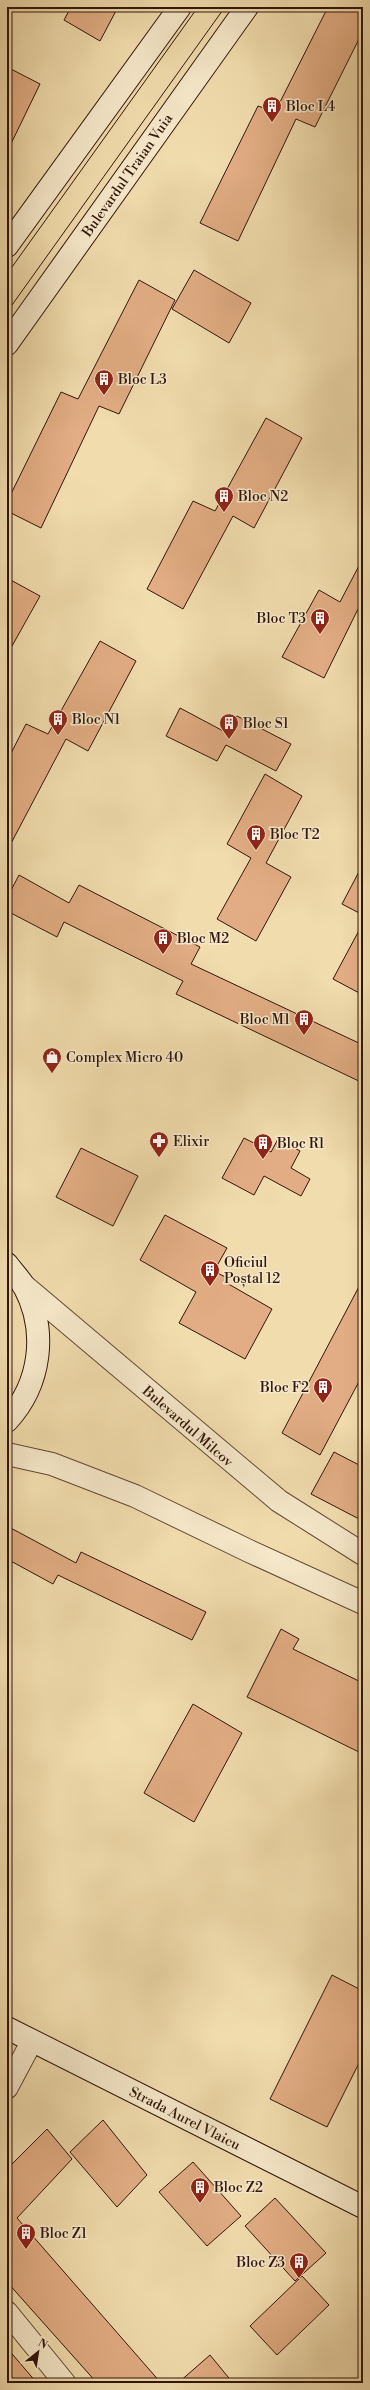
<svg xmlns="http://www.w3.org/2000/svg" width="370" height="2390" font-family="'Libre Bodoni',serif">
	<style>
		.building { fill: #e2ad84; stroke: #31150a }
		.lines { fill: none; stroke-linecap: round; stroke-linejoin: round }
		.minor-casing { stroke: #614733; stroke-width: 23 }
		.tertiary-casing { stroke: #614733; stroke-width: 24 }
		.secondary-casing { stroke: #31150a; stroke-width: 24 }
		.minor { stroke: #f6e8ca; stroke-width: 21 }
		.tertiary { stroke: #f6e8ca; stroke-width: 22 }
		.secondary { stroke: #f6e8ca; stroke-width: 22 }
		.tram { stroke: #31150a; stroke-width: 1 }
		.labels { text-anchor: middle; stroke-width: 3; stroke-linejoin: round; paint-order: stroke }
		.poi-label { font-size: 14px; fill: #31150a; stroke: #f6e8ca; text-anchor: start }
		.street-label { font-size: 14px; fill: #31150a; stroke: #f6e8ca }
	</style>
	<rect width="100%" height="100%" fill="#f1dcad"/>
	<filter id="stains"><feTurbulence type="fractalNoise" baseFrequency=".005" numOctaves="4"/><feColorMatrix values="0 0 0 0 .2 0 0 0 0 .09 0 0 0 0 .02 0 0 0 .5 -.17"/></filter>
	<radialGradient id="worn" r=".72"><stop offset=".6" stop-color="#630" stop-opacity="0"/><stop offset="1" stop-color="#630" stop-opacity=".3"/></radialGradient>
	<!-- building -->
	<path class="building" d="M71 7H118L100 41 64 20Z
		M328 7H363V31L315 127 296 119 238 241 200 223 258 106 275 112Z
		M7 67 40 84 7 152Z
		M194 270 251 303 229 343 172 309Z
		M139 280 175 300 119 414 99 406 41 528 7 511V502L61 392 78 399Z
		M266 418 302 438 254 528 233 516 183 609 147 589 193 501 215 511Z
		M363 558V612L358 609 324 678 282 657 319 590 340 602Z
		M7 578 40 596 7 655Z
		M100 641 136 661 88 751 66 739 7 851V761L26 724 48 734Z
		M180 708 227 733 237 716 291 744 276 771 226 745 217 761 166 736Z
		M265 774 302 796 266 863 291 877 256 941 217 919 251 858 227 844Z
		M363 864V915L342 904Z
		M19 875 69 903 79 885 200 947 191 964 363 1045V1083L176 994 183 981 64 922 57 937 7 911V898Z
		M363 923V995L333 979Z
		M244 1138 271 1152 278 1139 300 1151 291 1168 310 1179 301 1196 264 1176 254 1195 222 1178Z
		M81 1148 138 1176 113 1226 56 1197Z
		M165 1215 227 1248 214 1271 227 1278 225 1282 272 1309 245 1359 179 1323 196 1292 140 1260Z
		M363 1279V1374L320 1455 282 1433Z
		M334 1452 363 1467V1521L311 1494Z
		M7 1526 76 1563 81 1552 206 1612 192 1640 58 1575 53 1584 7 1559Z
		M281 1629 299 1639 293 1649 363 1683V1754L247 1697Z
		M193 1704 242 1733 194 1822 144 1793Z
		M332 1975 363 1991V2055L327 2127 270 2099Z
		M103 2120 147 2175 117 2207 70 2152Z
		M47 2129 72 2159 17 2218 161 2383H97L7 2282V2169Z
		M193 2162 241 2216 207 2246 159 2192Z
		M275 2198 326 2253 295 2281 245 2226Z
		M302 2276 329 2305 277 2355 250 2326Z
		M7 2348 37 2383H7Z
		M210 2355 233 2383H178Z"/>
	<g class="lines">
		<!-- minor casing -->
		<g class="minor-casing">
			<path id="minor" d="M7 2088 32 2041
				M7 2312 65 2383"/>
		</g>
		<!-- tertiary casing -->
		<g class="tertiary-casing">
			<path id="tertiary" d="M23 1285 279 1501 363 1554
				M7 1454 52 1464 135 1496 249 1551 363 1603"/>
		</g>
		<!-- secondary casing -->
		<g class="secondary-casing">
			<path id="secondary" d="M7 246 180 7
				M7 344 247 7
				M7 1264C12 1271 19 1278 24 1286 48 1331 41 1384 7 1421
				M7 2028 363 2207"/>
		</g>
		<!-- minor -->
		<use href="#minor" class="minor"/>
		<!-- tertiary -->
		<use href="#tertiary" class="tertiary"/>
		<!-- secondary -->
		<use href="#secondary" class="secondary"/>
		<!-- tram -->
		<path class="tram" d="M7 274 198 7
			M7 312 225 7
			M7 1324V1355"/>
	</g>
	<!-- icons -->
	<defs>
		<g id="building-pin" transform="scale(1)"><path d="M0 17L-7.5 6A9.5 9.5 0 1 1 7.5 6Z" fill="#8f2418" stroke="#f6e8ca"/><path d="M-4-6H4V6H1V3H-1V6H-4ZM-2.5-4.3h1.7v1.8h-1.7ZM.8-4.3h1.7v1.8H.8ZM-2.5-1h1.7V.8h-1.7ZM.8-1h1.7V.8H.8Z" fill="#fff"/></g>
		<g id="shop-pin" transform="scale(1)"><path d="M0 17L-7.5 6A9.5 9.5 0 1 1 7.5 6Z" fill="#8f2418" stroke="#f6e8ca"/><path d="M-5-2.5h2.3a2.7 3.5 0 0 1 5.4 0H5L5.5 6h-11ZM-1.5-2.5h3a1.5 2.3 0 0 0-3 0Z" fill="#fff"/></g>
		<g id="pharmacy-pin" transform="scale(1)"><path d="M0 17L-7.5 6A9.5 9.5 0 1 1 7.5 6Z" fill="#8f2418" stroke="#f6e8ca"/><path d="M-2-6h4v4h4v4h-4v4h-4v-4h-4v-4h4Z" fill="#fff"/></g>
	</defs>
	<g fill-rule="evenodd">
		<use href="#building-pin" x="272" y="106"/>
		<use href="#building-pin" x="104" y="379"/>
		<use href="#building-pin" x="224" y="496"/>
		<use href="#building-pin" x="320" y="618"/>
		<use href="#building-pin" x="58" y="719"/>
		<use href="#building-pin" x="229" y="723"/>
		<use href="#building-pin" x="256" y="834"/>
		<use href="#building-pin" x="163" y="938"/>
		<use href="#building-pin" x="304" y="1019"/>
		<use href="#shop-pin" x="52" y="1057"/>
		<use href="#pharmacy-pin" x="159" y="1141"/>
		<use href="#building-pin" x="263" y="1143"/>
		<use href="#building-pin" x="210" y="1270"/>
		<use href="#building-pin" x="323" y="1387"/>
		<use href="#building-pin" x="200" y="2187"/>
		<use href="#building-pin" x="26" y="2233"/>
		<use href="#building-pin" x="299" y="2262"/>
	</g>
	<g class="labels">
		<!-- poi labels -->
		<g class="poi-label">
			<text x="286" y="111">Bloc L4</text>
			<text x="118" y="384">Bloc L3</text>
			<text x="238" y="501">Bloc N2</text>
			<text x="306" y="623" text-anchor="end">Bloc T3</text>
			<text x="72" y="724">Bloc N1</text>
			<text x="243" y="728">Bloc S1</text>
			<text x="270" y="839">Bloc T2</text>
			<text x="177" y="943">Bloc M2</text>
			<text x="290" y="1024" text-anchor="end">Bloc M1</text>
			<text x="66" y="1062">Complex Micro 40</text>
			<text x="173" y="1146">Elixir</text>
			<text x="277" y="1148">Bloc R1</text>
			<text x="224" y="1267">Oficiul<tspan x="224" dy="16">Poștal 12</tspan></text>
			<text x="309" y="1392" text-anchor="end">Bloc F2</text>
			<text x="214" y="2192">Bloc Z2</text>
			<text x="40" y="2238">Bloc Z1</text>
			<text x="285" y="2267" text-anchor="end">Bloc Z3</text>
		</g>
		<!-- street labels -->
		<g class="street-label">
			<text transform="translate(127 175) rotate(-55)" y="5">Bulevardul Traian Vuia</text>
			<text transform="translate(188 1426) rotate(41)" y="5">Bulevardul Milcov</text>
			<text transform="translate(185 2118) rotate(27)" y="5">Strada Aurel Vlaicu</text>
		</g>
	</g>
	<!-- margin -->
	<rect width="370" height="2390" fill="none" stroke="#f1dcad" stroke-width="24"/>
	<rect x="8" y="8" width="354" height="2374" fill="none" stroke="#31150a" stroke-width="2"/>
	<rect x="12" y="12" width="346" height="2366" fill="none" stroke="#31150a"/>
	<!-- north arrow -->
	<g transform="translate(38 2352) rotate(30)" stroke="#f6e8ca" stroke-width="3" paint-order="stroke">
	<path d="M0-3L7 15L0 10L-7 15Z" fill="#31150a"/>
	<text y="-6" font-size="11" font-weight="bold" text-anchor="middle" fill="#31150a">N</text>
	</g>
	<rect width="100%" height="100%" filter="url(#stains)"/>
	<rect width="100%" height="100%" fill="url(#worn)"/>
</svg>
